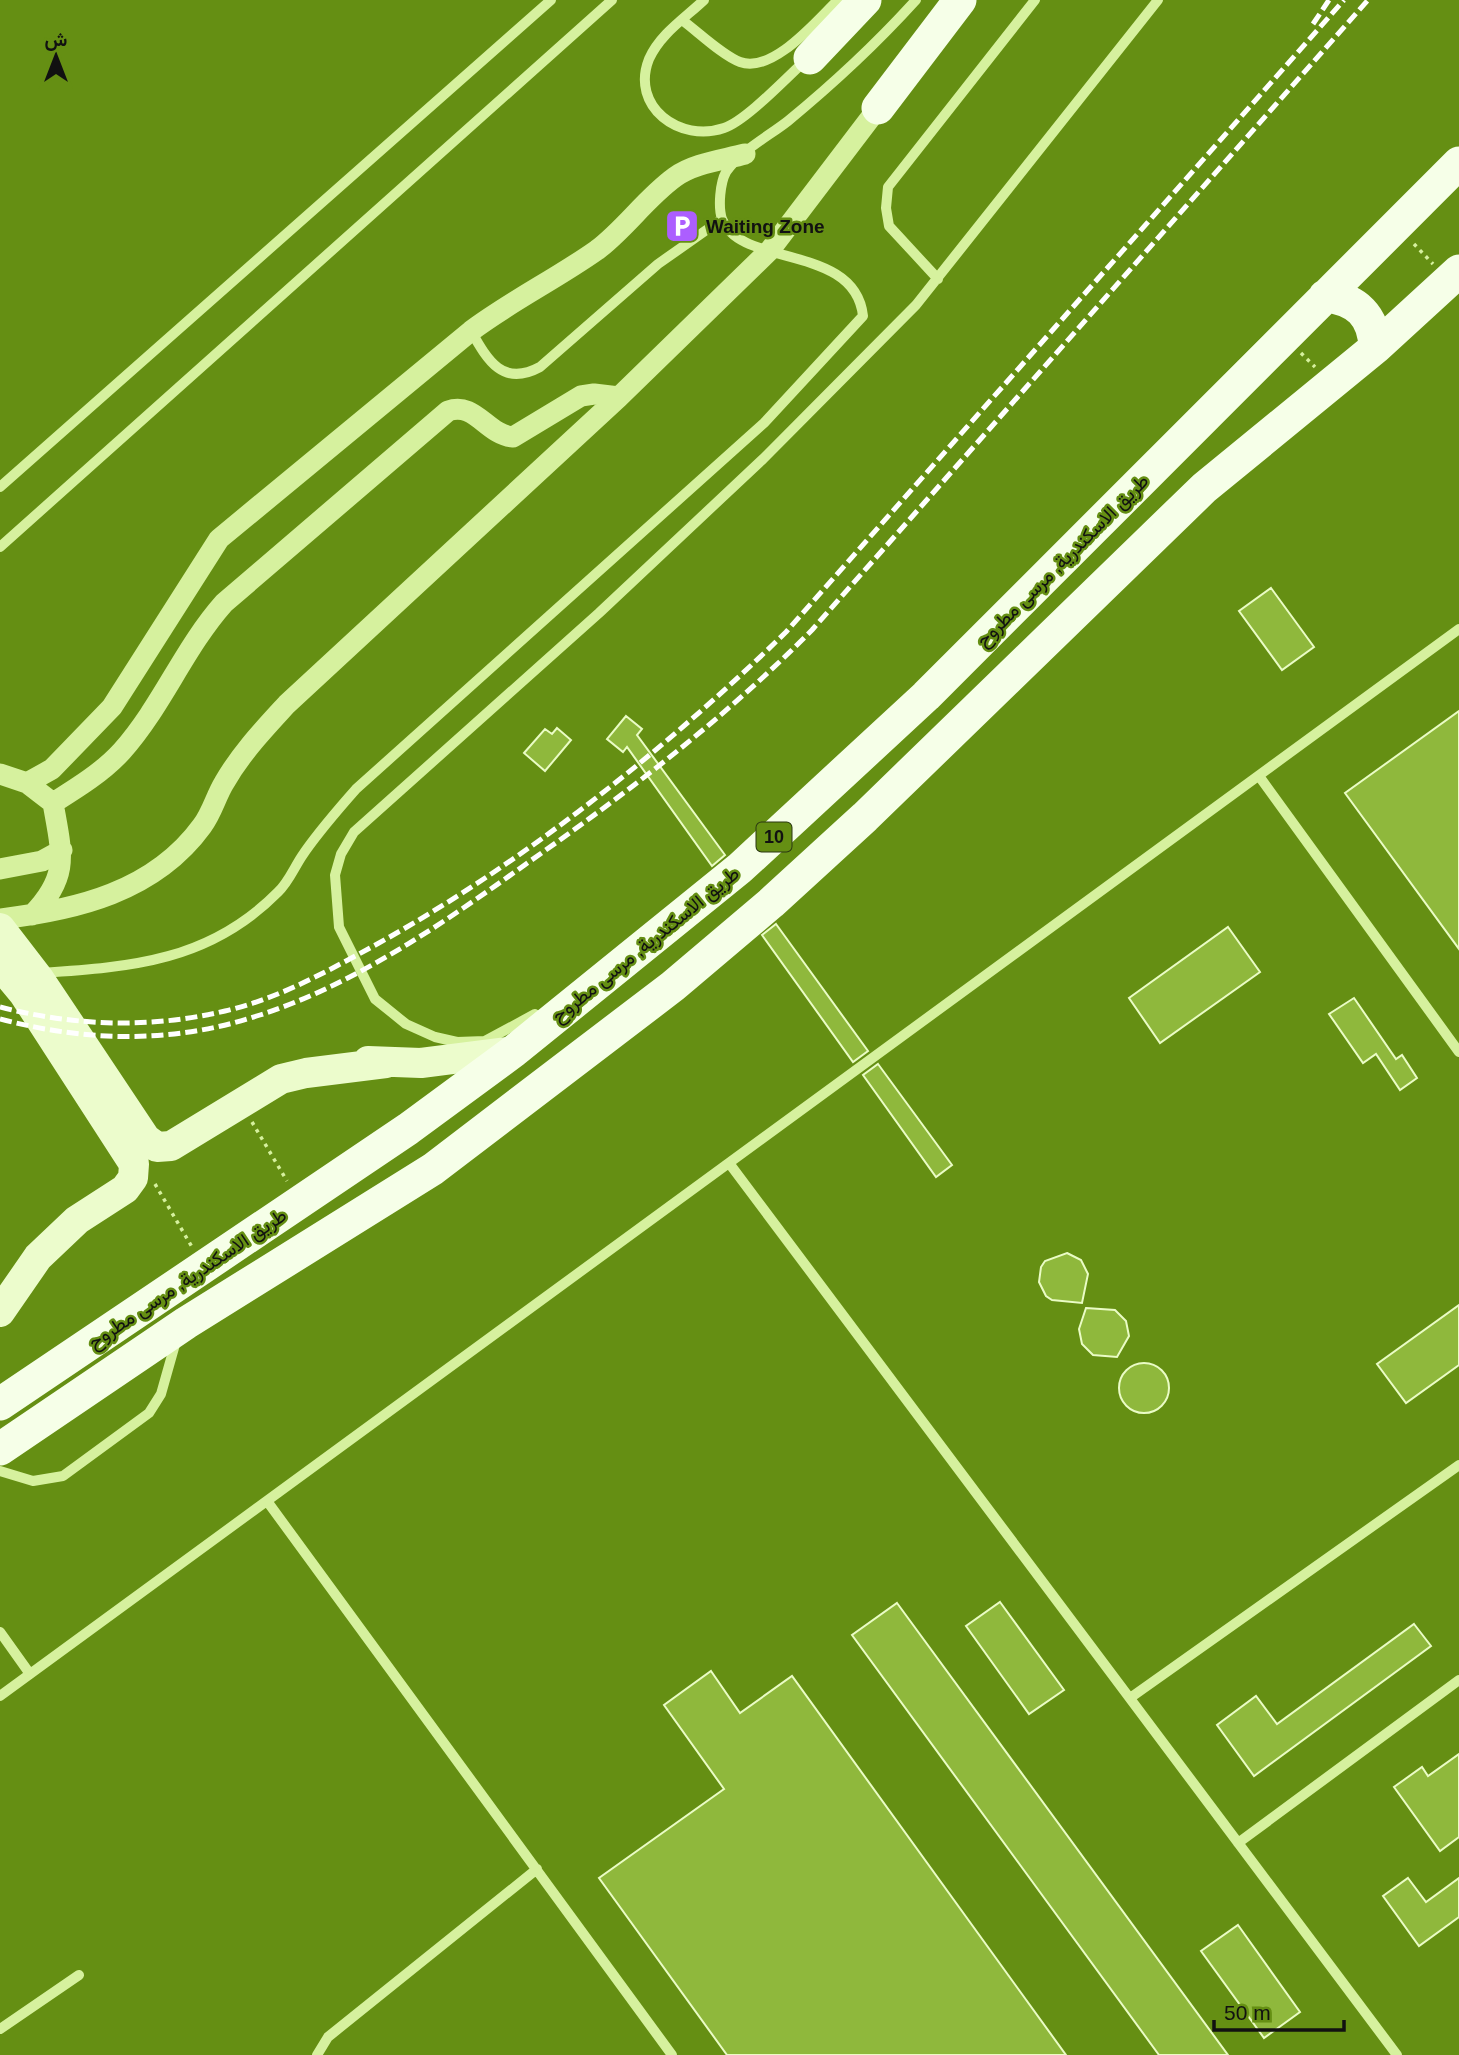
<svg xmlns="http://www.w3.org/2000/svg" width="1459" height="2055" font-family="Arial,Vazirmatn,sans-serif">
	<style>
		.building { fill: #8fb83c; stroke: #eafcc5; stroke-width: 2 }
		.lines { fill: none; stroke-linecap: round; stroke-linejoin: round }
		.path { stroke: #d6f19e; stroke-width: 3.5; stroke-dasharray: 3.5 5; stroke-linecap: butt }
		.lane { stroke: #d6f19e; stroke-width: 10 }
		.street { stroke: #d6f19e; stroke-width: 21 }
		.secondary { stroke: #ecfccc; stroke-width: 30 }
		.primary { stroke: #f6ffe8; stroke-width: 33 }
		.rail { stroke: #fff; stroke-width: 5; stroke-dasharray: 12 5; stroke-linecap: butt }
		.labels { text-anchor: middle; stroke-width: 5; stroke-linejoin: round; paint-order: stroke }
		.shield { fill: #658f13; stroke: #2a3712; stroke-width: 2 }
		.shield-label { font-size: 18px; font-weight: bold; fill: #111 }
		.poi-label { font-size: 19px; font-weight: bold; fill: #111; stroke: #658f13; text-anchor: start }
		.street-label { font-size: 19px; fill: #111; stroke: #658f13 }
	</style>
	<rect width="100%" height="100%" fill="#658f13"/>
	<!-- building -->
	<path class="building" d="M1271 588 1314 647 1282 670 1239 611Z
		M1459 711V949L1345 793Z
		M626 716 642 729 637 735 725 855 712 866 627 747 623 752 607 739Z
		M557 728 571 740 545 771 524 753 545 729 552 734Z
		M776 924 868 1051 853 1062 762 935Z
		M1228 927 1260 972 1160 1043 1129 998Z
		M1354 998 1396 1059 1402 1055 1417 1078 1400 1090 1376 1054 1363 1063 1329 1014Z
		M878 1064 952 1165 936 1177 863 1075Z
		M1067 1253 1081 1260 1088 1274 1082 1303 1052 1300 1046 1296 1039 1282 1041 1267 1045 1261Z
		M1459 1305V1365L1406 1403 1377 1364Z
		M1086 1308 1115 1310 1126 1321 1129 1336 1117 1357 1093 1355 1082 1344 1079 1329Z
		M1119 1388a25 25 0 1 1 50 0a25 25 0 1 1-50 0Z
		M1000 1602 1064 1690 1029 1714 966 1626Z
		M897 1603 1228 2055H1159L852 1635Z
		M1414 1624 1431 1646 1254 1776 1217 1725 1256 1696 1277 1724Z
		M711 1671 740 1713 792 1676 1066 2055H727L599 1878 724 1789 664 1705Z
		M1459 1754V1837L1440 1851 1394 1787 1422 1767 1428 1776Z
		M1408 1878 1426 1902 1459 1878V1917L1419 1946 1383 1896Z
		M1238 1925 1300 2012 1264 2038 1201 1951Z"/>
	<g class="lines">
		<!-- path -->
		<path class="path" d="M1414 244 1433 264
			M1301 353 1315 367
			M252 1122 287 1181
			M155 1184 192 1247"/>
		<!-- lane -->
		<path class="lane" d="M704 0C685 18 660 34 649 59 630 107 680 143 724 128 746 121 788 76 807 59
			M682 20C697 31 723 56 740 62 773 74 817 20 838 0
			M938 279 889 226 886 208 888 187 1035 0
			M471 331C488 361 503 387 540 367L658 264 722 219
			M0 487 551 0
			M0 547 612 0
			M1259 776 1459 1052
			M41 973C132 967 210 961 278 892 288 883 294 868 302 856 318 832 337 811 356 789L764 423 863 316C855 243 740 268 722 219 718 207 720 183 726 172 740 151 769 136 788 121 833 84 877 43 916 0
			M535 1014 485 1041 457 1042 435 1037 406 1024 375 999 339 927 335 875 341 854 354 832 599 613 763 459 916 305 1158 0
			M729 1163 1397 2055
			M0 1471 33 1481 63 1476 149 1413 161 1394 176 1341
			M267 1501 672 2055
			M0 1632 30 1674
			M0 1696 1459 629
			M1130 1698 1459 1465
			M1238 1843 1459 1680
			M0 2029 79 1975
			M317 2055 328 2037 537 1869"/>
		<!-- street -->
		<path class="street" d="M0 774 27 783 53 803C62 854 70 876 32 915
			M27 783 52 769 112 707 219 539 471 331C511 301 556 279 597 250 625 229 646 198 675 177 694 163 723 160 745 154
			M53 803C77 788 103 772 122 751 162 706 184 648 224 603L448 411C475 401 487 435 513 437L581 396 594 394 619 397
			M0 869 42 861 62 850
			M0 919C76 910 154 892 202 826 212 813 216 796 224 783 241 753 265 728 287 704L619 397 770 250 878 108"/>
		<!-- secondary -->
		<path class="secondary" d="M0 928 40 980 146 1139 157 1147 171 1146 281 1079 306 1073 386 1063
			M0 965 24 994 134 1164 133 1178 125 1189 77 1220 38 1257 0 1312
			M368 1061 421 1063 514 1051"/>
		<!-- primary -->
		<path class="primary" d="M810 58 865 0
			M878 108 960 0
			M1325 296C1357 299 1374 316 1375 348
			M0 1404 408 1129 514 1051 740 868 926 696 1459 163
			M0 1449 186 1323 433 1169 673 986 771 903 865 817 1204 488 1375 348 1459 271"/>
		<!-- rail -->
		<path class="rail" d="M1313 24 1329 0
			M0 1007C75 1026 149 1029 225 1011 277 999 324 973 370 948 521 865 664 751 786 632L1344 0
			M0 1019C88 1042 173 1044 260 1015 356 984 445 922 526 864 627 793 724 719 812 630L1368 0"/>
	</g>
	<!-- icons -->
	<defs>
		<g id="parking-square" transform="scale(1.75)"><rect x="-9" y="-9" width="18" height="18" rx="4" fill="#ac5eff" stroke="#658f13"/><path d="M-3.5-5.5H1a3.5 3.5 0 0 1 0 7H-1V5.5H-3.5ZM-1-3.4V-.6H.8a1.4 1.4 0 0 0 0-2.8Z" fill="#fff"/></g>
	</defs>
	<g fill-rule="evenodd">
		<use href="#parking-square" x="682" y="226"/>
	</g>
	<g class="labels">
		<!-- shield labels -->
		<rect class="shield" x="756.5" y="822.5" width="35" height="29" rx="5"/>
		<g class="shield-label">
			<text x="774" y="843">10</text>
		</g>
		<!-- poi labels -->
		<g class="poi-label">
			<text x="706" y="233">Waiting Zone</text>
		</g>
		<!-- street labels -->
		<g class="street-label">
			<text transform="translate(1062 560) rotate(-45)" y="7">طريق الاسكندرية, مرسى مطروح</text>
			<text transform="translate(645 944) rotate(-39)" y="7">طريق الاسكندرية, مرسى مطروح</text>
			<text transform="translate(187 1278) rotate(-34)" y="7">طريق الاسكندرية, مرسى مطروح</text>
		</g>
	</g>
	<!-- north arrow -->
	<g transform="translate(56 56)" stroke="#658f13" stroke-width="5" paint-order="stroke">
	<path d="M0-5L12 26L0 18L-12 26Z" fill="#111111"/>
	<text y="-10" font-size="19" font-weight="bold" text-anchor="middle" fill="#111111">ش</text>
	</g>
	<!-- scale -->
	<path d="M1214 2020v10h130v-10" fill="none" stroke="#111111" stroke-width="3.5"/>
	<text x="1224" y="2020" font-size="21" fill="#111111" stroke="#658f13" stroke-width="5" paint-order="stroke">50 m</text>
</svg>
